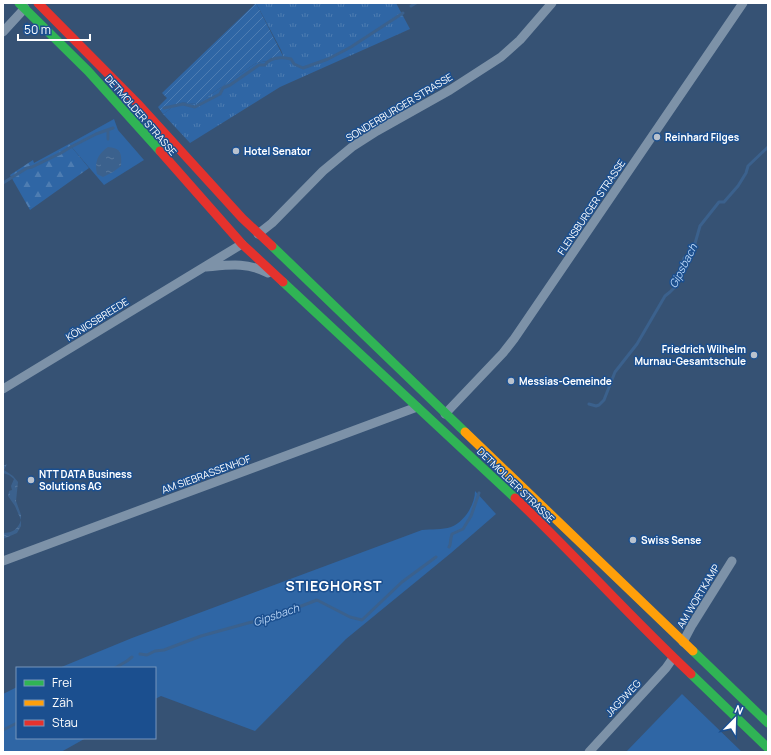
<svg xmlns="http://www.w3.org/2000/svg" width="771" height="755" font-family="Manrope,sans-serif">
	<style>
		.grass { fill: #2f66a5 }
		.forest { fill: url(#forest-firs) }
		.park { fill: url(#park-tufts) }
		.garden { fill: url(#garden-furrows) }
		.water { fill: url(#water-ripples) }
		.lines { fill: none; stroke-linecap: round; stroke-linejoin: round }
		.stream { stroke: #3b618d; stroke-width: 3 }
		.street { stroke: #7d92a8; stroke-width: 9 }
		.fast { stroke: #30b455; stroke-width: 9 }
		.slow { stroke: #ff9f0a; stroke-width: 9 }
		.jam { stroke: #e5322d; stroke-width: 9 }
		.poi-dot { fill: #b9c2ce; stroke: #1b4f8f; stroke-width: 1.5 }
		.labels { text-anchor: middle; stroke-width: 3; stroke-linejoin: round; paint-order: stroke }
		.street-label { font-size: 10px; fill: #fff; stroke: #1b4f8f }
		.poi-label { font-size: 10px; font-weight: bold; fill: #fff; stroke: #1b4f8f; text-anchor: start }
		.water-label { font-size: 11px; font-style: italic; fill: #b5d3f5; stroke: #1b4f8f }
		.district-label { font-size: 14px; font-weight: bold; letter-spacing: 1px; fill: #fff; stroke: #1b4f8f }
	</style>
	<defs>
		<pattern id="forest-firs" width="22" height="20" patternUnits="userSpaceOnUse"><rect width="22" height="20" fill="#2f66a5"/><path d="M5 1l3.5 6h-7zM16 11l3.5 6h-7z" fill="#4e7db2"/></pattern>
		<pattern id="park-tufts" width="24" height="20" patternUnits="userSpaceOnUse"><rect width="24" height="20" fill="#2f66a5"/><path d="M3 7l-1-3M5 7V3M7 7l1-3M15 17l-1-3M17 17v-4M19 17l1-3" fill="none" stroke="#4e7db2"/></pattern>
		<pattern id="garden-furrows" width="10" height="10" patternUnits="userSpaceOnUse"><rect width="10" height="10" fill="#2f66a5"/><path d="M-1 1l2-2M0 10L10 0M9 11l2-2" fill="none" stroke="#4e7db2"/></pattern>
		<pattern id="water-ripples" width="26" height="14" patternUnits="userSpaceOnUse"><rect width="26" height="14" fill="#3b618d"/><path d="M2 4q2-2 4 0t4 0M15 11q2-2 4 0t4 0" fill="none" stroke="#58799e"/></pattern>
	</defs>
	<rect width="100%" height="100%" fill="#365274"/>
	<!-- grass -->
	<path class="grass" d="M114 119 118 130 144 160 104 185 69 144Z
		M475 491 496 514 451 553 346 639 255 731 161 696 155 699V668H59L132 638 422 530C431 529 442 530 451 527 464 522 475 505 475 491Z
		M17 687V738H86L61 752H3V694Z
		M682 694 742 752H626Z"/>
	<!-- forest -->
	<path class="forest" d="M69 144 89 168 30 210 10 175 33 160 34 163Z"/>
	<!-- park -->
	<path class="park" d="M256 3H396L410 29 280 87 190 143 163 114 180 102 197 104 256 63 284 58 281 50Z"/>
	<!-- garden -->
	<path class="garden" d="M256 3 284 58 256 63 197 104 180 102 163 114 158 107 167 98 162 93Z"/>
	<!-- water -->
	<path class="water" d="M108 147C121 148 122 153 121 166L113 172 103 177 97 174C94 162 98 154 108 147Z
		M7 464 4 470 13 476 18 482 16 501 21 515V526L17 533 3 539V533C13 533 18 529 21 520L15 506 8 496 9 491 12 490 11 486 14 479 9 475 3 473V466Z"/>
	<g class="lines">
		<!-- stream -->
		<path class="stream" d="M411 6 416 3
			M164 108 183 104 195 107 220 94 223 88 230 85 259 65H265C271 56 282 57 291 59L294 64 303 68 328 59 351 47 403 13
			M108 139V130
			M3 183 27 168 32 167 61 153 69 148 96 134 113 128
			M589 404 596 406 599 405 604 400 615 372 637 344 665 296 670 292 675 287 684 258 691 253 694 247 700 226 719 202H724L738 186 746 173 748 166 768 147
			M449 547 450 545 451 538 452 534 463 529 471 516 479 493
			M140 654 147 655 155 651 164 650 201 636 248 623 261 620 278 614 285 610H291L317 600 350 617 362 620 402 582 436 557
			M115 668 127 661 132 657
			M3 730 17 723"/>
		<!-- street -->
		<path class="street" d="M3 32 25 8
			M258 234 272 223 323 171 352 147 377 131 450 90 501 57 520 40 552 3
			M206 267C229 265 247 262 268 273
			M3 389 242 244
			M445 414 503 353 514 339 743 3
			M3 561 417 407
			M683 642 692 625 732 561
			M589 752 666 668 673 658"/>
		<!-- fast -->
		<path class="fast" d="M19 3 88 71 160 151
			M272 246 465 432
			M283 282 515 498
			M693 651 768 723
			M691 674 768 748"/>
		<!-- slow -->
		<path class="slow" d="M465 432 693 651"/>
		<!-- jam -->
		<path class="jam" d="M38 3 139 105 242 218 272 246
			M160 151 242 244 283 282
			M515 498C575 555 630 617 691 674"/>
	</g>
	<!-- markers -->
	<g class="poi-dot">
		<circle cx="657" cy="137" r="4"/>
		<circle cx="236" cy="151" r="4"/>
		<circle cx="754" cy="355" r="4"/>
		<circle cx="511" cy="381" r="4"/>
		<circle cx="31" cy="480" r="4"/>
		<circle cx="633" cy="540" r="4"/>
	</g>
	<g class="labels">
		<!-- street labels -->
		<g class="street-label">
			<text transform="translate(399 107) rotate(-31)" y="4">SONDERBURGER STRASSE</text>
			<text transform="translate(141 115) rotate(49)" y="4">DETMOLDER STRASSE</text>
			<text transform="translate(591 207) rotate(-56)" y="4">FLENSBURGER STRASSE</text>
			<text transform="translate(97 319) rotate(-32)" y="4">KÖNIGSBREEDE</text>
			<text transform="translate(206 474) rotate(-20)" y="4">AM SIEBRASSENHOF</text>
			<text transform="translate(516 485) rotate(44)" y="4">DETMOLDER STRASSE</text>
			<text transform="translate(698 596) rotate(-59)" y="4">AM WORTKAMP</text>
			<text transform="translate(623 698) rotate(-47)" y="4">JAGDWEG</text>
		</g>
		<!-- poi labels -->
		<g class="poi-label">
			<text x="665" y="141">Reinhard Filges</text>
			<text x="244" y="155">Hotel Senator</text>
			<text x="746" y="353" text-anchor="end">Friedrich Wilhelm<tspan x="746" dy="12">Murnau-Gesamtschule</tspan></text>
			<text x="519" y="385">Messias-Gemeinde</text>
			<text x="39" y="478">NTT DATA Business<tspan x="39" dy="12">Solutions AG</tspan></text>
			<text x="641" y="544">Swiss Sense</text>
		</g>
		<!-- water labels -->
		<g class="water-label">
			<text transform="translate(683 266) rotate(-63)" y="4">Gipsbach</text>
			<text transform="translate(276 615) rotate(-19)" y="4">Gipsbach</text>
		</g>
		<!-- district labels -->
		<g class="district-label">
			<text x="334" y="591">STIEGHORST</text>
		</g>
	</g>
	<!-- border -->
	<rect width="771" height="755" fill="none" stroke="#ffffff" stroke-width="8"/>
	<!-- legend -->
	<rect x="16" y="667" width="140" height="72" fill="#1b4f8f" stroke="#7695bc"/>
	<rect x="24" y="680" width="20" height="6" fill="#30b455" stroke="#7695bc"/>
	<text x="52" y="687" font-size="12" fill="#ffffff">Frei</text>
	<rect x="24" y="700" width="20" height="6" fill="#ff9f0a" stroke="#7695bc"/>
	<text x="52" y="707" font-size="12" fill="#ffffff">Zäh</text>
	<rect x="24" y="720" width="20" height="6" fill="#e5322d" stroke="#7695bc"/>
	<text x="52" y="727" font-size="12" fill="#ffffff">Stau</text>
	<!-- north arrow -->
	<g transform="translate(735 719) rotate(23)" stroke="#1b4f8f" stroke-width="3" paint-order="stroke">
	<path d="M0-3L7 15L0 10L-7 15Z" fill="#ffffff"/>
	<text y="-6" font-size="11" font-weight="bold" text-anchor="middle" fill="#ffffff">N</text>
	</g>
	<!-- scale -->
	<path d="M18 34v6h72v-6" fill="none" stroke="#ffffff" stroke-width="2"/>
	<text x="24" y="34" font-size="12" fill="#ffffff" stroke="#1b4f8f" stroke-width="3" paint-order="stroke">50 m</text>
</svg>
